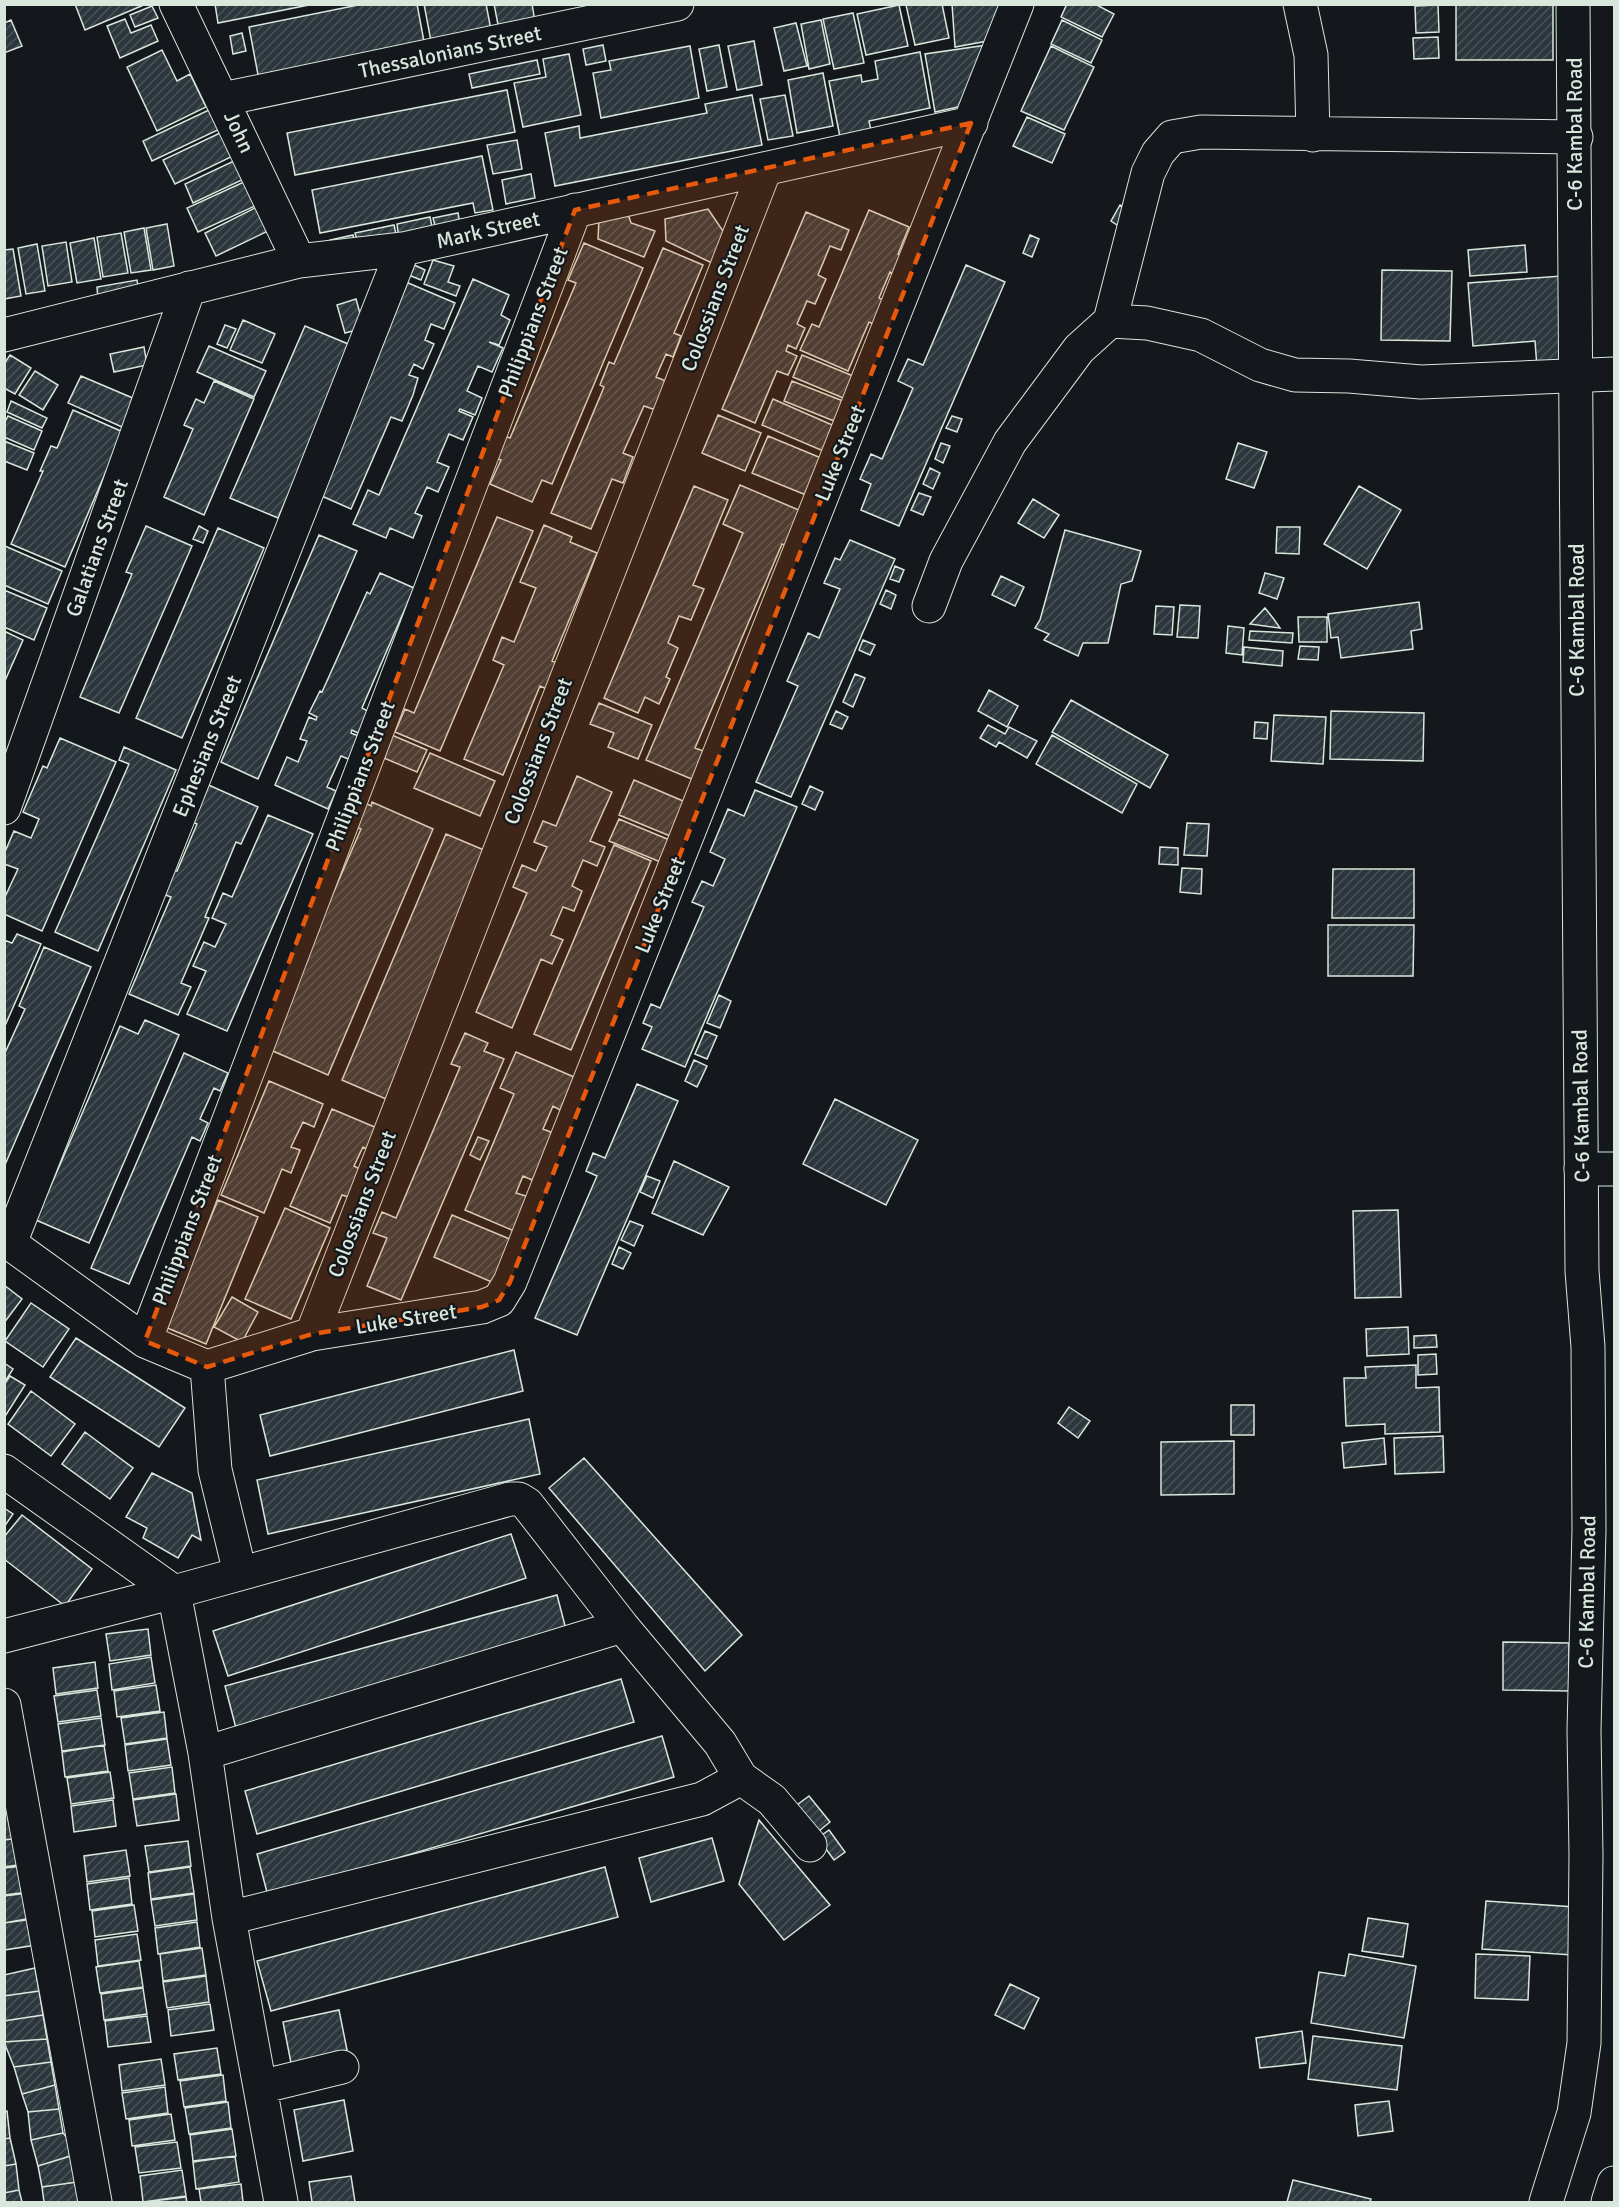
<svg xmlns="http://www.w3.org/2000/svg" width="1619" height="2207" font-family="Signika,sans-serif">
	<style>
		.building { fill: url(#building-hatch); stroke: #d8e6dc; stroke-width: 1.5 }
		.lines { fill: none; stroke-linecap: round; stroke-linejoin: round }
		.minor-casing { stroke: #d8e6dc; stroke-width: 35 }
		.major-casing { stroke: #d8e6dc; stroke-width: 35 }
		.minor { stroke: #14181c; stroke-width: 33 }
		.major { stroke: #14181c; stroke-width: 33 }
		.marked { fill: #e8590c; fill-opacity: 0.2; stroke: #e8590c; stroke-width: 4.5; stroke-dasharray: 12 8; stroke-linejoin: round }
		.labels { text-anchor: middle; stroke-width: 4.5; stroke-linejoin: round; paint-order: stroke }
		.street-label { font-size: 21px; fill: #d8e6dc; stroke: #14181c }
	</style>
	<defs>
		<pattern id="building-hatch" width="6" height="6" patternUnits="userSpaceOnUse" patternTransform="scale(1.5)"><rect width="6" height="6" fill="#2c363c"/><path d="M-1 1l2-2M0 6l6-6M5 7l2-2" fill="none" stroke="#4a5358"/></pattern>
	</defs>
	<rect width="100%" height="100%" fill="#14181c"/>
	<!-- building -->
	<path class="building" d="M75 4H146L85 30Z
		M215 4H314L218 23Z
		M363 4H417L425 47 259 80 249 27Z
		M424 4H486L493 40 433 52Z
		M494 4H532L536 28 500 35Z
		M942 4 949 38 915 45 906 5Z
		M952 4H1010L998 39 955 47Z
		M1067 4H1095L1114 14 1102 37 1061 17Z
		M1456 4H1553V60H1456Z
		M899 5 908 46 866 55 857 14Z
		M1438 5 1439 32 1416 33 1415 6Z
		M152 6 158 18 135 27 130 15Z
		M853 13 864 63 834 69 823 19Z
		M125 19 131 33 151 25 158 41 120 58 107 26Z
		M11 20 22 46 4 53V23Z
		M821 20 830 64 809 69 801 24Z
		M1062 20 1102 40 1091 63 1051 44Z
		M796 23 807 66 784 71 774 28Z
		M242 33 246 51 233 54 230 36Z
		M1438 37 1439 58 1414 59 1413 38Z
		M754 41 762 85 737 90 728 46Z
		M1001 43 972 104 935 112 925 54Z
		M603 45 606 61 586 65 583 49Z
		M719 45 727 87 707 91 699 49Z
		M690 46 699 98 601 118 593 73 611 70 609 61Z
		M1051 46 1094 67 1064 130 1021 111Z
		M162 50 177 81 190 74 206 107 157 131 127 67Z
		M920 52 930 108 869 121 871 131 840 137 829 81 861 75 862 82 878 79 875 61Z
		M569 54 581 115 523 127 514 83 546 77 543 59Z
		M537 60 540 74 472 88 469 74Z
		M823 73 833 126 797 133 788 80Z
		M507 90 515 132 295 175 287 133Z
		M752 95 762 145 555 186 545 133 579 126 580 138 707 113 705 104Z
		M785 95 793 136 768 140 760 99Z
		M211 109 220 129 152 161 143 141Z
		M1027 117 1065 134 1052 163 1013 146Z
		M222 132 233 156 175 184 163 160Z
		M517 140 522 169 493 174 487 145Z
		M482 156 493 210 475 213 473 203 320 233 312 190Z
		M236 160 244 179 193 203 185 184Z
		M531 174 535 198 506 204 502 180Z
		M246 181 257 205 198 232 187 208Z
		M1120 205 1130 211 1120 227 1111 221Z
		M257 207 268 231 216 256 205 233Z
		M708 209 727 237 714 264 666 241 665 219Z
		M869 210 909 227 898 254 906 257 898 276 890 272 879 298 887 302 878 326 869 322 848 371 800 350 812 324 819 327Z
		M806 212 849 230 841 250 830 246 818 275 826 279 815 304 807 301 797 324 805 328 796 349 788 345 786 351 797 356 788 375 777 371 755 423 722 409Z
		M458 213 460 224 436 229 433 218Z
		M628 214 631 223 655 231 644 257 598 239 599 219Z
		M430 217 433 232 399 239 397 224Z
		M167 224 174 266 153 270 146 228Z
		M394 225 397 239 359 246 355 233Z
		M144 228 151 270 131 273 124 232Z
		M121 233 128 273 103 277 97 237Z
		M353 235 356 248 333 253 330 240Z
		M1030 235 1039 239 1032 257 1023 253Z
		M94 238 101 279 77 283 70 243Z
		M66 242 72 282 48 286 42 246Z
		M584 243 643 268 552 484 542 480 532 502 490 484 501 460 492 457 502 435 510 438 576 283 568 280Z
		M37 244 45 291 26 294 18 248Z
		M1525 245 1527 272 1470 276 1468 250Z
		M663 248 703 265 674 333 681 336 673 357 666 354 656 377 668 382 656 410 644 406 623 453 633 457 623 483 612 479 591 529 551 513 604 387 600 385 609 362 614 364Z
		M13 249 21 296 4 299V250Z
		M433 260 454 266 448 282 460 286 456 296 424 284Z
		M410 263 425 270 421 280 406 274Z
		M966 265 1005 282 899 526 861 510 871 484 860 479 871 454 882 459 913 388 898 381 908 359 923 365Z
		M1382 270 1452 271 1450 341 1381 340Z
		M1562 276 1568 365 1537 367 1535 341 1473 346 1468 283Z
		M473 279 509 295 501 315 510 320 499 345 489 342 503 348 492 372 478 366 467 391 482 398 475 415 460 409 459 411 473 417 463 440 449 434 437 462 449 467 438 492 427 487 415 513 422 516 413 538 390 528 386 538 353 524 368 490 379 495Z
		M137 280 139 293 98 299 97 287Z
		M406 282 455 303 444 329 431 324 425 340 434 344 423 369 414 364 409 375 418 378 413 395 402 421 391 417 351 509 315 493Z
		M356 299 364 328 345 333 337 305Z
		M243 320 275 334 262 363 230 350Z
		M225 325 236 329 227 348 217 344Z
		M305 326 353 346 278 518 230 498Z
		M209 346 266 371 254 397 197 372Z
		M144 347 147 365 114 372 110 354Z
		M10 355 31 368 15 394 4 388V364Z
		M802 355 858 378 848 400 793 377Z
		M35 371 58 385 43 410 19 395Z
		M81 376 135 399 122 427 68 403Z
		M214 381 254 399 204 515 164 497 193 429 184 425 196 399 204 403Z
		M792 381 843 401 834 421 784 401Z
		M773 399 839 428 828 453 762 425Z
		M11 401 47 418 42 428 7 412Z
		M73 410 123 432 65 567 11 544 43 471H40L51 446 57 448Z
		M718 415 761 433 745 471 702 453Z
		M8 416 42 431 34 450 4 437V424Z
		M952 416 962 419 957 432 946 428Z
		M768 436 821 458 806 495 752 473Z
		M4 441 34 453 27 470 4 461Z
		M941 443 950 446 943 463 935 459Z
		M1238 443 1267 452 1254 488 1226 479Z
		M930 468 940 473 933 489 923 484Z
		M740 485 808 514 793 548 782 544 695 748 706 752 694 780 646 760 743 533 723 524Z
		M694 486 728 500 693 585 704 589 691 620 679 616 668 643 678 648 666 677 670 679 659 704 645 697 638 713 604 698Z
		M1359 486 1401 510 1367 569 1324 544Z
		M919 493 931 497 923 515 911 510Z
		M1033 499 1059 515 1044 538 1018 523Z
		M497 517 533 531 440 751 395 732 405 709 414 713Z
		M544 525 572 537 570 542 597 553 552 661 560 664 549 690 540 686 503 775 464 759 504 665 493 660 502 637 514 642 536 588 520 582Z
		M146 526 192 546 119 713 80 697 132 574 126 572Z
		M199 526 208 531 203 543 193 539Z
		M1277 527H1300L1299 554 1276 553Z
		M218 528 264 548 182 738 136 718Z
		M1065 530 1141 551 1132 581 1121 584 1108 643H1083L1078 656 1044 640 1049 634 1035 628 1040 620Z
		M319 535 357 551 258 779 221 762Z
		M850 540 895 559 791 797 756 782 798 686 787 681 808 633 819 638 840 589 824 583 835 558 840 560Z
		M5 546 62 571 48 604 4 585Z
		M895 566 904 570 899 582 890 579Z
		M380 573 414 588 362 708 371 713 362 735 352 730 351 733 361 737 351 760 341 756 327 787 336 791 328 809 275 785 287 757 298 762 307 741 300 739 309 717 316 720 317 717 309 713 320 691 322 692 367 592 370 594Z
		M1265 573 1284 578 1277 599 1259 593Z
		M1001 576 1024 587 1015 606 992 595Z
		M4 590 47 608 34 640 4 627Z
		M886 590 896 595 891 609 880 604Z
		M1419 602 1422 629 1411 631 1413 649 1341 658 1338 637 1331 638 1328 614Z
		M1180 605 1200 606 1198 638 1177 637Z
		M1156 606 1174 607 1172 635 1154 634Z
		M1265 608 1273 618 1280 628 1250 624Z
		M1298 617H1327V642H1299Z
		M1228 626 1244 628 1242 655 1226 653Z
		M4 631 23 640 4 683Z
		M1250 631 1293 633 1292 643 1249 640Z
		M863 640 875 645 870 655 859 650Z
		M1300 646 1319 647 1318 660 1298 659Z
		M1244 647 1283 651 1282 666 1243 662Z
		M855 674 865 678 853 707 843 702Z
		M989 690 1018 706 1007 727 978 711Z
		M1071 700 1168 755 1150 788 1052 732Z
		M599 703 652 725 638 759 608 747 614 733 590 724Z
		M836 711 848 717 842 729 830 724Z
		M1331 711 1424 713 1423 761 1330 759Z
		M1274 715 1326 717 1323 764 1271 761Z
		M1255 722 1268 723 1267 739 1254 738Z
		M988 725 1005 734 1009 727 1037 741 1027 758 999 742 996 747 980 738Z
		M387 733 427 750 417 772 377 755Z
		M1052 735 1137 784 1122 813 1036 764Z
		M60 738 116 762 42 931 4 914V899L18 869 4 864V854L14 831 31 838 39 819 23 812 43 766 47 768Z
		M124 747 176 770 98 951 55 932 129 764 119 760Z
		M430 753 495 781 480 816 414 788Z
		M577 776 612 792 590 841 605 847 597 866 583 860 572 886 582 891 574 911 563 907 551 935 563 940 552 964 541 959 512 1028 476 1012 527 893 513 887 522 865 536 871 547 847 534 842 543 821 556 826Z
		M634 780 690 804 675 838 619 815Z
		M204 783 258 807 241 844 236 842 205 917 209 918 181 983 191 987 178 1015 129 994 171 897 160 893 171 869 177 871 197 824 187 820Z
		M810 786 823 792 815 810 802 804Z
		M755 790 797 807 685 1067 642 1049 652 1027 643 1023 651 1004 660 1008 704 907 692 902 702 881 713 886 725 859 710 852 728 809 744 816Z
		M363 802 371 806 372 802 433 829 328 1075 266 1048 361 829 352 826Z
		M268 815 313 834 227 1031 187 1014 206 971 193 966 204 942 215 947 226 924 212 918 223 893 232 897Z
		M619 819 672 841 663 863 609 841Z
		M1187 823 1209 824 1207 856 1184 855Z
		M446 834 491 853 386 1099 342 1080Z
		M614 845 651 861 571 1050 534 1034Z
		M1160 847 1178 848V865L1159 864Z
		M1182 868 1202 869 1201 894 1180 892Z
		M1333 869H1414V918H1332Z
		M1328 925H1414L1413 976H1328Z
		M17 934 41 944 4 1028V940L12 943Z
		M44 947 91 967 4 1167V1055L25 1009 19 1006Z
		M719 995 731 1001 720 1028 707 1023Z
		M145 1020 179 1035 89 1243 36 1220 120 1026 138 1034Z
		M705 1031 717 1036 707 1059 695 1054Z
		M465 1033 488 1043 484 1051 504 1059 401 1300 367 1286 387 1238 373 1233 382 1212 396 1218 460 1067 451 1064Z
		M516 1052 574 1077 560 1110 553 1106 543 1129 558 1135 539 1183 523 1176 516 1193 529 1197 514 1231 465 1210 514 1094 500 1088Z
		M184 1053 228 1073 220 1091 214 1088 200 1119 208 1123 200 1141 192 1137 129 1284 91 1268Z
		M694 1060 707 1066 697 1087 685 1081Z
		M269 1081 323 1104 314 1127 303 1122 291 1147 300 1150 291 1173 282 1169 264 1213 221 1195Z
		M637 1084 678 1101 577 1335 535 1318 597 1176 586 1171 593 1153 605 1158Z
		M835 1099 918 1140 886 1205 803 1164Z
		M332 1109 377 1128 368 1150 363 1147 354 1166 363 1171 351 1198 342 1195 330 1223 290 1206Z
		M478 1137 489 1141 480 1160 470 1155Z
		M674 1161 729 1187 703 1235 652 1213Z
		M647 1176 660 1181 653 1198 640 1192Z
		M218 1200 258 1217 206 1344 165 1327Z
		M285 1208 330 1228 291 1319 245 1299Z
		M1398 1210 1401 1297 1355 1298 1353 1211Z
		M452 1215 512 1240 494 1283 434 1257Z
		M630 1221 643 1226 634 1246 621 1240Z
		M619 1247 631 1253 623 1269 612 1264Z
		M4 1285 22 1299 4 1323Z
		M232 1297 258 1312 242 1342 214 1327Z
		M31 1303 69 1329 43 1367 5 1341Z
		M1408 1327 1409 1354 1367 1356 1366 1329Z
		M1436 1335 1437 1347 1414 1348V1336Z
		M76 1338 185 1408 159 1447 50 1377Z
		M514 1350 523 1391 270 1456 260 1415Z
		M1436 1354 1437 1374 1418 1375V1355Z
		M4 1363 13 1369 4 1383Z
		M1416 1365V1388L1439 1387 1440 1432 1385 1434V1424L1346 1426 1344 1378H1366L1365 1367Z
		M10 1376 25 1385 4 1418V1385Z
		M31 1391 75 1424 51 1456 8 1424Z
		M1231 1405H1254V1435H1231Z
		M1069 1407 1090 1421 1078 1438 1058 1423Z
		M529 1419 540 1474 268 1534 257 1480Z
		M85 1432 133 1468 110 1499 62 1464Z
		M1443 1436 1444 1472 1395 1474 1394 1438Z
		M1384 1438 1386 1464 1344 1468 1342 1443Z
		M1234 1441V1494L1161 1495V1442Z
		M584 1458 742 1635 705 1671 549 1488Z
		M152 1473 192 1493 201 1540 192 1535 178 1558 143 1538 147 1528 126 1517Z
		M4 1508 13 1514 4 1527Z
		M22 1515 92 1569 65 1606 4 1559V1537Z
		M511 1534 526 1578 228 1676 213 1631Z
		M557 1595 569 1641 237 1732 225 1686Z
		M148 1629 151 1655 110 1661 106 1634Z
		M1503 1642 1569 1643V1691L1503 1690Z
		M151 1657 155 1683 112 1690 109 1664Z
		M95 1662 98 1688 56 1694 53 1668Z
		M621 1679 634 1722 257 1834 245 1791Z
		M156 1685 160 1711 117 1717 114 1691Z
		M97 1690 101 1716 58 1722 54 1696Z
		M164 1712 167 1738 125 1744 121 1718Z
		M101 1718 105 1745 62 1751 58 1724Z
		M662 1736 674 1777 268 1896 257 1854Z
		M167 1739 171 1765 128 1771 125 1745Z
		M104 1745 108 1771 65 1777 62 1752Z
		M172 1767 175 1793 133 1799 129 1773Z
		M110 1772 114 1798 71 1804 67 1778Z
		M176 1794 179 1820 137 1826 133 1800Z
		M809 1796 830 1822 814 1835 793 1808Z
		M113 1800 116 1826 74 1832 71 1806Z
		M16 1812 19 1838 4 1840V1813Z
		M759 1820 830 1905 784 1940 739 1884Z
		M829 1830 845 1852 834 1860 818 1838Z
		M20 1838 24 1864 4 1867V1840Z
		M712 1838 724 1881 651 1902 639 1858Z
		M188 1841 191 1866 149 1872 145 1846Z
		M126 1850 130 1876 87 1882 84 1856Z
		M24 1866 28 1892 4 1895V1868Z
		M190 1867 194 1893 151 1899 148 1873Z
		M605 1867 618 1917 271 2011 257 1961Z
		M129 1878 132 1904 90 1910 87 1884Z
		M29 1893 32 1918 4 1923V1896Z
		M194 1894 197 1920 155 1926 151 1900Z
		M1486 1901 1575 1907 1572 1955 1482 1949Z
		M134 1905 138 1931 95 1937 92 1911Z
		M1368 1918 1408 1924 1403 1957 1362 1951Z
		M33 1919 36 1945 4 1950V1923Z
		M197 1922 200 1947 158 1954 155 1928Z
		M137 1934 141 1960 98 1966 95 1940Z
		M202 1948 206 1975 163 1981 160 1954Z
		M1349 1954 1416 1966 1404 2038 1311 2023 1319 1972 1345 1976Z
		M1476 1954 1530 1956 1528 2000 1475 1998Z
		M139 1961 143 1987 100 1993 96 1967Z
		M35 1968 39 1991 4 1996V1975Z
		M206 1976 209 2002 167 2008 163 1982Z
		M1010 1984 1039 1998 1024 2029 995 2015Z
		M143 1988 147 2014 104 2020 101 1994Z
		M39 1991 43 2015 4 2021V1996Z
		M210 2004 214 2030 171 2036 168 2010Z
		M339 2010 348 2055 292 2068 283 2022Z
		M43 2015 47 2039 4 2042V2021Z
		M147 2016 151 2042 108 2047 105 2021Z
		M1302 2031 1306 2063 1260 2068 1256 2038Z
		M1313 2036 1402 2046 1397 2090 1308 2079Z
		M47 2039 51 2062 14 2067 4 2042Z
		M217 2048 221 2074 178 2080 174 2054Z
		M161 2059 165 2085 122 2091 119 2065Z
		M51 2062 55 2085 22 2094 14 2067Z
		M223 2075 226 2101 184 2107 180 2081Z
		M55 2085 59 2109 28 2112 22 2094Z
		M165 2087 168 2113 126 2119 122 2093Z
		M344 2100 353 2151 303 2161 294 2110Z
		M1389 2101 1393 2131 1358 2136 1355 2105Z
		M228 2102 231 2128 189 2134 185 2108Z
		M59 2109 63 2133 31 2140 28 2112Z
		M7 2111 10 2138 4 2139V2112Z
		M171 2114 175 2140 132 2146 129 2120Z
		M232 2129 236 2156 193 2161 190 2135Z
		M63 2133 80 2153 38 2166 31 2140Z
		M10 2138 16 2164 4 2166V2139Z
		M177 2142 181 2168 139 2173 135 2147Z
		M80 2153 84 2181 42 2187 38 2166Z
		M235 2156 239 2182 196 2189 193 2162Z
		M16 2164 19 2190 4 2193V2166Z
		M182 2170 186 2196 143 2202 140 2176Z
		M351 2176 355 2202H312L309 2182Z
		M1293 2180 1371 2199 1370 2202H1287Z
		M84 2181 88 2202H44L42 2187Z
		M241 2184 243 2202H201L199 2189Z
		M19 2190 22 2202H4V2193Z
		M186 2197 187 2202H144Z"/>
	<g class="lines">
		<!-- minor casing -->
		<g class="minor-casing">
			<path id="minor" d="M176 4 299 261
				M1300 4 1311 55 1313 135
				M223 99 677 4
				M1110 321 1148 173 1158 153 1172 137 1201 132 1576 137
				M4 335 299 261 403 249 971 123
				M929 606 946 561 1010 442 1079 349 1110 321 1147 323 1201 335 1260 365 1295 375 1349 376 1421 382 1614 374
				M4 808 189 288
				M1581 1169H1614
				M4 1239 145 1341 207 1367 312 1334 482 1307 499 1300 510 1282 1017 4
				M10 1243 403 249
				M312 1334 765 169
				M145 1341 575 210
				M207 1367 215 1470 240 1573
				M4 1471 174 1592 510 1499H519L527 1504 622 1626 720 1743 741 1778 702 1799 229 1918
				M4 1636 174 1592 205 1753 229 1918 281 2202
				M4 1705 95 2202
				M205 1753 622 1626
				M741 1778 772 1800 810 1845
				M260 2087 342 2067"/>
		</g>
		<!-- major casing -->
		<g class="major-casing">
			<path id="major" d="M1546 2202 1574 2113 1584 2043 1586 1855 1584 1730 1589 1530 1588 1347 1582 1271 1573 4
				M1608 2202 1614 2183"/>
		</g>
		<!-- minor -->
		<use href="#minor" class="minor"/>
		<!-- major -->
		<use href="#major" class="major"/>
	</g>
	<!-- marked area -->
	<path class="marked" d="M971 123 510 1282 499 1300 482 1307 312 1334 207 1367 145 1341 575 210Z"/>
	<g class="labels">
		<!-- street labels -->
		<g class="street-label">
			<text transform="translate(450 52) rotate(-12)" y="7">Thessalonians Street</text>
			<text transform="translate(239 132) rotate(65)" y="7">John</text>
			<text transform="translate(1575 134) rotate(-90)" y="7">C-6 Kambal Road</text>
			<text transform="translate(488 230) rotate(-13)" y="7">Mark Street</text>
			<text transform="translate(715 298) rotate(-69)" y="7">Colossians Street</text>
			<text transform="translate(533 322) rotate(-69)" y="7">Philippians Street</text>
			<text transform="translate(840 453) rotate(-68)" y="7">Luke Street</text>
			<text transform="translate(97 548) rotate(-70)" y="7">Galatians Street</text>
			<text transform="translate(1577 620) rotate(-90)" y="7">C-6 Kambal Road</text>
			<text transform="translate(207 746) rotate(-68)" y="7">Ephesians Street</text>
			<text transform="translate(538 751) rotate(-69)" y="7">Colossians Street</text>
			<text transform="translate(360 776) rotate(-69)" y="7">Philippians Street</text>
			<text transform="translate(660 905) rotate(-68)" y="7">Luke Street</text>
			<text transform="translate(1581 1106) rotate(-91)" y="7">C-6 Kambal Road</text>
			<text transform="translate(362 1204) rotate(-69)" y="7">Colossians Street</text>
			<text transform="translate(187 1230) rotate(-69)" y="7">Philippians Street</text>
			<text transform="translate(406 1319) rotate(-9)" y="7">Luke Street</text>
			<text transform="translate(1587 1592) rotate(-89)" y="7">C-6 Kambal Road</text>
		</g>
	</g>
	<!-- border -->
	<rect width="1619" height="2207" fill="none" stroke="#d8e6dc" stroke-width="12"/>
</svg>
